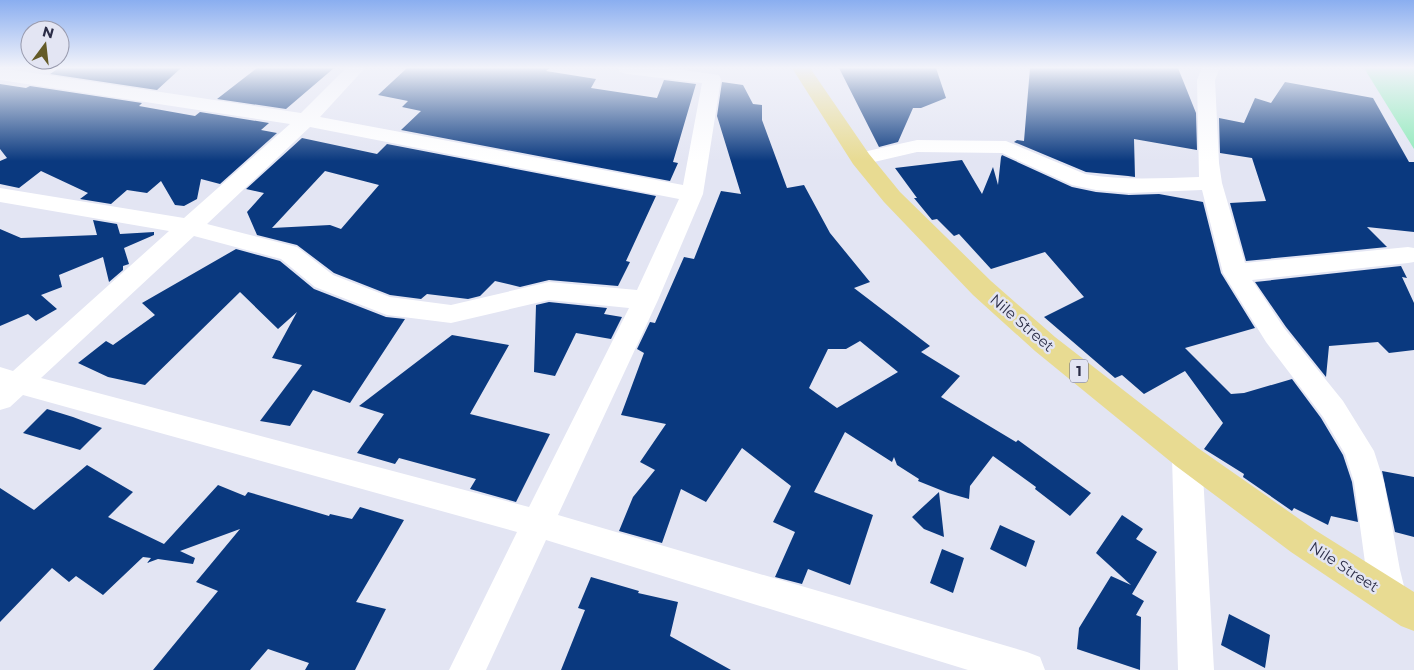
<svg xmlns="http://www.w3.org/2000/svg" width="1414" height="670" font-family="Montserrat,sans-serif">
	<style>
		.green { fill: #8ceab8 }
		.building { fill: #0a397f; fill-rule: evenodd }
		.lines { fill: none; stroke-linecap: round; stroke-linejoin: round }
		.street { fill: #fff; fill-rule: evenodd }
		.primary { fill: #e8db92; fill-rule: evenodd }
		.labels { text-anchor: middle; stroke-width: 5; stroke-linejoin: round; paint-order: stroke }
		.shield { fill: #e3e5f3; stroke: #62647b; stroke-width: 1 }
		.shield-label { font-size: 14px; font-weight: bold; fill: #2b2d47 }
		.street-label { font-size: 15px; fill: #2b2d47; stroke: #e3e5f3 }
	</style>
	<rect width="100%" height="100%" fill="#e3e5f3"/>
	<!-- green -->
	<path class="green" d="M1364 68H1414V149Z"/>
	<!-- building -->
	<path class="building" d="M59 68H181L157 90 50 74Z
		M257 68H334L286 109 217 99Z
		M407 68H550L546 71 596 79 591 88 657 98 664 80 696 84 673 162 678 163 670 181 401 130 421 111 402 107 408 101 378 95Z
		M839 68H936L946 98 921 108H913L898 142 879 147Z
		M1030 68H1178L1196 113 1197 150 1134 139 1135 177 1128 176 1086 172 1014 142 1017 140 1024 141Z
		M722 82 743 85 753 104 762 105V120L787 188 804 185 830 233 870 282 854 288 930 346 921 352 960 376 941 397 1016 442 1018 440 1091 493 1070 516 1035 489 1036 487 993 456 970 486 969 499 948 493 918 481 919 479 897 465 894 457 892 462 845 432 814 492 873 515 850 585 808 569 802 584 775 577 795 532 773 522 791 486 742 448 706 502 681 489 662 543 619 531 633 497 655 470 640 462 666 424 621 415 644 353 637 349 650 322 655 323 684 257 694 259 721 191 741 194 717 116ZM860 341 898 372 837 408 809 388 828 349H846Z
		M1285 82 1373 98 1409 162H1414V232L1367 227 1387 247 1246 261 1230 203 1266 201 1252 158 1220 153 1219 118 1244 123 1255 98 1271 103Z
		M0 84 26 88 30 86 142 103 139 106 195 116 200 112 269 123 261 130 277 133 220 184 201 179 197 199 184 206 175 205 161 181 147 193 127 190 111 204 80 199 88 193 41 171 19 188 0 184V161L7 158 0 149Z
		M302 138 377 154 387 144 656 196 626 261 630 262 618 286 549 280 520 287 495 281 480 296 468 299 427 294 421 299 390 295 334 273 297 245 257 235 247 212 264 193 246 189ZM325 171 379 185 341 229 330 225 272 228Z
		M1002 155 1072 187 1096 192 1129 195 1159 194 1203 202 1221 273 1255 328 1185 348 1231 394 1244 393 1292 379 1321 418 1343 455 1352 482 1358 522 1331 516 1328 525 1294 508 1292 511 1243 477 1244 474 1204 449 1223 423 1185 371 1144 394 1122 375 1115 378 1044 317 1084 297 1045 252 991 269 959 234 954 236 937 219 932 220 914 198H917L895 168 962 160 982 194 993 167 998 185 1001 157Z
		M93 220 117 224 120 234 154 232V235L124 248 129 264 123 266V270L109 282 103 257 59 275 62 287 41 295 57 309 36 321 28 314 0 326V229L21 238 97 235Z
		M236 249 280 261 314 289 386 317 405 319 350 403 313 390 290 426 260 421 302 365 272 358 297 312 278 329 240 292 145 385 108 377 78 363 106 341 113 345 155 315 142 303Z
		M1401 266 1407 278 1402 277 1414 303V350L1389 353 1378 342 1329 346 1326 377 1286 327 1255 282Z
		M549 302 607 308 604 314 622 317 611 339 576 333 555 376 534 372 536 305Z
		M452 335 509 345 470 414 550 434 516 502 470 489 476 479 399 458 395 464 357 453 384 414 359 406Z
		M47 409 73 417 102 428 80 450 23 433Z
		M87 465 133 492 108 517 164 544 218 485 245 496 248 492 329 516 330 514 352 519 360 507 404 520 356 602 386 609 355 670H305L309 663 268 649 250 670H153L218 591 196 582 240 529 180 551 195 558 193 564 158 559 147 563 151 558 143 557 103 595 76 576 69 582 52 568 0 622V488L34 510Z
		M1382 471 1414 477V537L1395 532Z
		M939 492 944 537 924 529 912 517Z
		M1122 515 1143 529 1136 539 1157 552 1132 594 1144 601 1136 615 1141 617 1140 670 1077 649 1079 628 1111 576 1131 585 1096 553Z
		M1000 525 1035 541 1026 567 990 549Z
		M942 549 964 558 953 593 930 583Z
		M591 577 639 591 638 593 678 602 670 636 731 670H561L585 610 578 608Z
		M1229 614 1270 635 1265 668 1221 645Z"/>
	<g class="lines">
		<!-- street -->
		<path class="street" d="M0 68 301 113 346 68H365L320 117 683 185 702 83 627 74 620 72 618 68H668L719 75 721 79 703 194 658 300 558 515 1027 652 1040 657 1045 670H968L546 540 486 670H449L517 532 23 395 10 407 0 410V367L13 371 169 231 0 202V188L184 218 290 124 0 80ZM310 127 679 199 637 290 549 282 451 305 390 297 333 275 297 247 207 224ZM194 236 281 259 315 287 387 315 451 323 549 300 629 308 529 507 41 378Z
			M1202 68H1220L1215 80 1219 163 1222 183 1245 263 1408 247 1414 248V262L1408 263 1252 280 1284 328 1343 401 1374 451 1384 482 1400 570 1407 598 1402 610 1390 614 1378 610 1373 598 1366 570 1354 482 1345 454 1323 417 1266 342 1223 273 1202 190 1129 193 1096 190 1072 185 1002 153 917 152 861 165 854 164 850 159 854 154 917 140 1006 141 1085 174C1123 181 1161 178 1199 177L1197 80Z
			M1187 444 1198 448 1202 457 1214 670H1178L1172 457 1176 448Z"/>
		<!-- primary -->
		<path class="primary" d="M792 68H810L869 154 900 192 991 281 1055 337 1198 448 1315 530 1414 592V631L1401 626 1291 552 1176 466 1035 351 973 295 884 202 853 164Z"/>
	</g>
	<!-- sky -->
	<linearGradient id="sky" x2="0" y2="1"><stop stop-color="#8aaef0"/><stop offset="0.42" stop-color="#f2f3fa"/><stop offset="1" stop-color="#f2f3fa" stop-opacity="0"/></linearGradient>
	<rect width="1414" height="161" fill="url(#sky)"/>
	<g class="labels">
		<!-- shield labels -->
		<rect class="shield" x="1070" y="359.5" width="18" height="23" rx="4"/>
		<g class="shield-label">
			<text x="1079" y="376">1</text>
		</g>
		<!-- street labels -->
		<g class="street-label">
			<text transform="translate(1022 323) rotate(41)" y="5">Nile Street</text>
			<text transform="translate(1344 567) rotate(33)" y="5">Nile Street</text>
		</g>
	</g>
	<!-- north arrow -->
	<g transform="translate(45 45) rotate(15)"><circle r="24" fill="#e3e5f3" stroke="#999bae"/>
	<path d="M0-4L9 19L0 12L-9 19Z" fill="#645b28"/>
	<text y="-8" font-size="14" font-weight="bold" text-anchor="middle" fill="#2b2d47">N</text>
	</g>
</svg>
